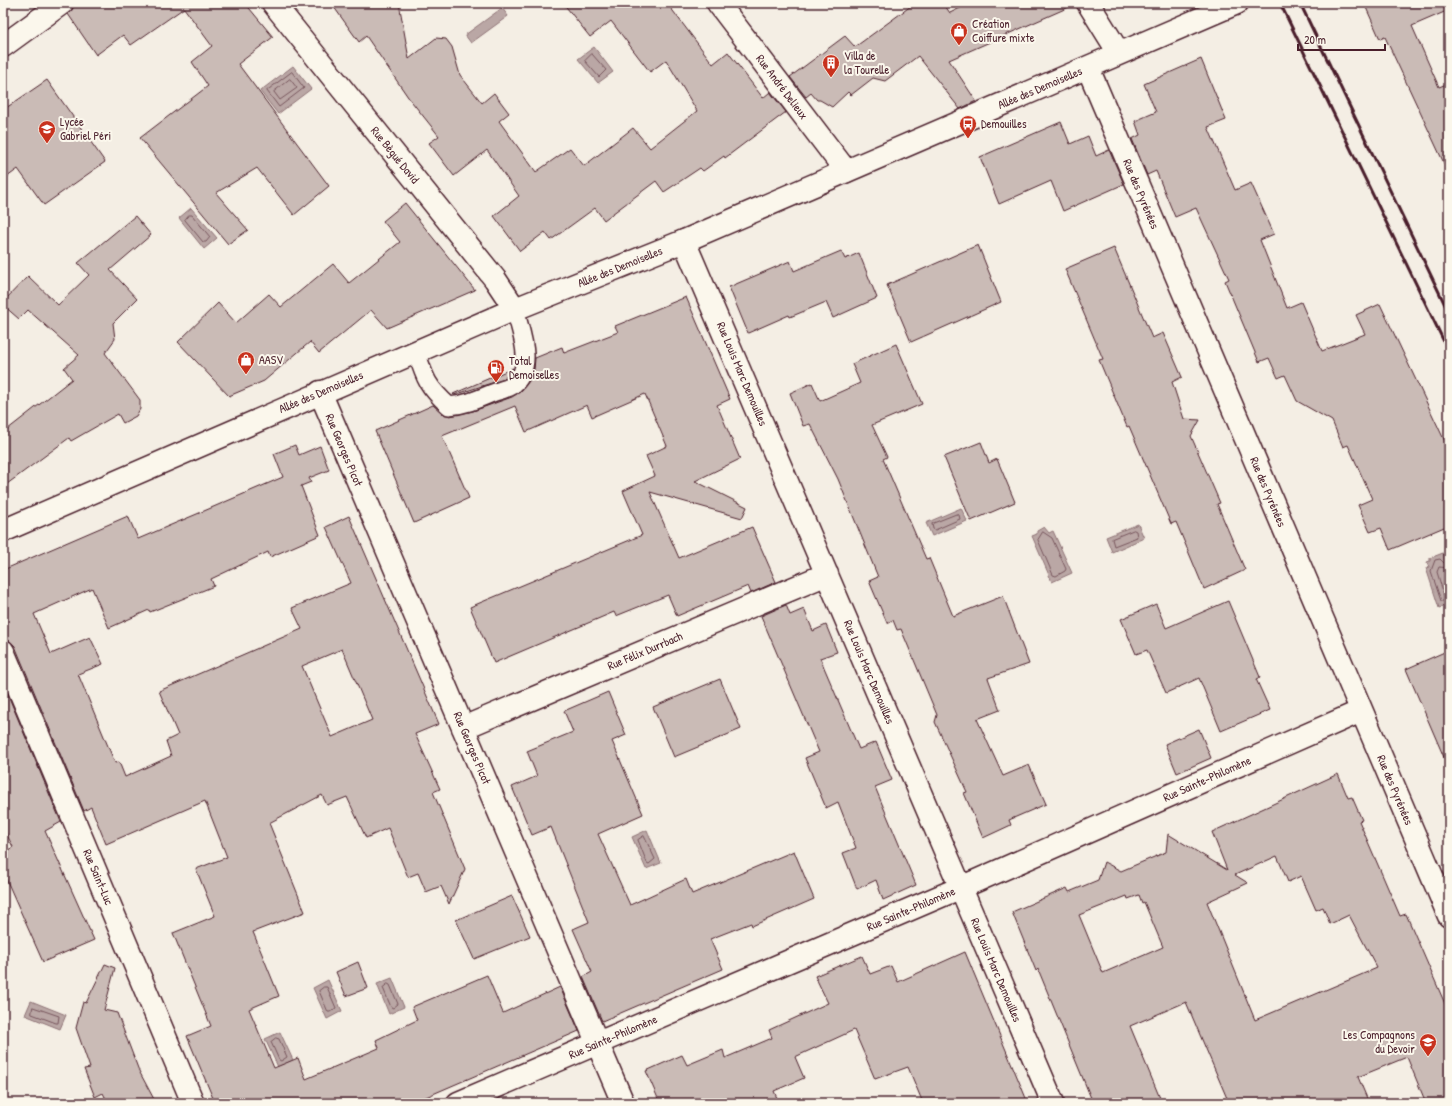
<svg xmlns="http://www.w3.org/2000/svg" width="1452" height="1106" font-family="'Patrick Hand',sans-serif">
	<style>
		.water { fill: #baa7a5; stroke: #8d7174 }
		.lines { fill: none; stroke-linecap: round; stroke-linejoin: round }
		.shore { stroke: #77555c; stroke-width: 1 }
		.building { fill: #cabbb6; stroke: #4a1f2b; fill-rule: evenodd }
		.lane-casing { stroke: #4a1f2b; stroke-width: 20 }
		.street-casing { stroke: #4a1f2b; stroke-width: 25 }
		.secondary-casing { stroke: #4a1f2b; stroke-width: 25 }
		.lane { stroke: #fbf7ec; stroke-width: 17 }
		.street { stroke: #fbf7ec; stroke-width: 22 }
		.secondary { stroke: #fbf7ec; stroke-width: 22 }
		.rail { stroke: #4a1f2b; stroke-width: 3 }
		.labels { text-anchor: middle; stroke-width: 4; stroke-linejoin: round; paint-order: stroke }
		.poi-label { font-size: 12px; fill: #4a1f2b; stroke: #fbf7ec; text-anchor: start }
		.street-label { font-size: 12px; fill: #4a1f2b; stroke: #fbf7ec }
	</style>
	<rect width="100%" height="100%" fill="#f4eee4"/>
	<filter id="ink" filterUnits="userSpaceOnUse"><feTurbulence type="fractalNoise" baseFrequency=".025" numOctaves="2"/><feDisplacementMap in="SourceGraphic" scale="8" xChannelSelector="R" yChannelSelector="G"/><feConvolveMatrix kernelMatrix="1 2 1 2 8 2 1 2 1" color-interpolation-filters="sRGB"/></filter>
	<g filter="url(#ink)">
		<!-- water -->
		<path class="water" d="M502 8 508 16 471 43 465 35Z
			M594 47 613 72 598 83 578 59Z
			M293 66 311 89 278 114 260 91Z
			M191 208 217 238 204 249 179 218Z
			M961 508 967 521 932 536 926 523Z
			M1138 524 1144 538 1112 552 1106 537Z
			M1044 527 1049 533 1053 531 1072 573 1052 582 1032 536 1037 534V531Z
			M1443 553 1445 560 1449 558V604L1439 608 1426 568 1429 567 1427 562 1430 561V558Z
			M647 830 661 863 646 869 632 837Z
			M392 978 404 1007 389 1014 377 984Z
			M328 980 342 1011 327 1019 313 988Z
			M31 1001 66 1015 60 1029 25 1015Z
			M280 1032 293 1060 278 1067 265 1039Z"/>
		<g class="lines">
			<!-- shore -->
			<path class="shore" d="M592 54 606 70 599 77 585 61Z
				M292 72 304 88 279 107 267 91Z
				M290 79 297 88 280 100 274 92Z
				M189 215H192L210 237 206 242H203L185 220Z
				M957 514 959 515 960 519 935 530 933 529 932 524Z
				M1134 530 1136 531 1137 537 1114 546 1112 539Z
				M1043 532 1052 538 1066 569 1065 571 1056 576 1053 575 1038 540Z
				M1449 563H1444L1440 559 1435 560 1431 571 1441 601H1449
				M1449 568 1439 567 1437 572 1444 595 1449 596
				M644 836 655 859 649 864 647 863 638 840Z
				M388 984 390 985 398 1004 393 1008 391 1007 383 988Z
				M324 987H327L336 1008 330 1012H328L319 991Z
				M33 1007 59 1016 58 1023H56L32 1014Z
				M276 1038 279 1039 287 1057 281 1061 279 1060 271 1042Z"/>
		</g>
		<!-- building -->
		<path class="building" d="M74 3H245L273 37 238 64 329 186 294 215 257 168 216 193 248 230 228 244 140 138 208 86 192 62 212 46 184 8 131 45 123 35 96 55 68 14 73 8Z
			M331 3H399L409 59 436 38 446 39 452 47 460 75 482 103 494 93 509 113 499 121 536 172 570 148 584 166 633 128 650 148 697 111 666 60 650 72 611 21 590 37 563 3H667L713 64 728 52 763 98 770 92 786 112 725 158 724 156 703 171 700 168 664 192 656 181 604 220 595 208 551 240 545 232 520 251 494 216 519 196 487 150 454 176 429 143 439 136 408 97 366 36 359 42Z
			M915 3H943L950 13 970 3 1076 4 949 60 976 101 960 109 918 56 885 81 873 78 851 95 848 92 832 107 820 100H817L811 93 806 97 790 77 845 36 855 47Z
			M1364 3H1449V10L1412 26 1439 87 1449 83V174L1385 37 1380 39Z
			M1201 59 1226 120 1208 127 1235 190 1251 183 1274 234 1260 240 1287 308 1301 302 1322 351 1365 334 1356 315 1380 304 1449 450V525L1390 550 1381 528 1370 532 1358 505 1372 499 1348 445 1343 447 1332 421 1297 401 1285 375 1278 378 1269 358 1259 362 1225 281 1229 279 1196 208 1175 217 1156 171 1147 175 1132 139 1140 135 1135 121 1156 112 1144 84Z
			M47 80 105 162 44 205 18 169 3 180V110Z
			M1061 122 1070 144 1088 136 1096 156 1109 150 1124 184 1063 211 1051 181 999 204 980 157Z
			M405 203 475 290 387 328 371 310 319 353 310 342 264 381 229 396 178 342 218 303 236 323 269 294 281 307 333 264 349 283 400 242 383 221Z
			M135 216 151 235 110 270 137 299 113 323 115 339 105 353 140 400V409L136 416 123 423 118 414 71 441 69 438 3 487V433L72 379 64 368 79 355 28 310 19 319 3 305V302L28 276 58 305 89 275 78 263Z
			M978 245 1001 302 911 342 887 285Z
			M1114 248 1152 338 1163 333 1182 377 1172 382 1184 419 1200 420 1191 436 1220 503 1217 504 1245 570 1204 589 1176 522 1171 524 1129 426 1127 427 1099 360 1103 359 1065 269Z
			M841 251 845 259 859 253 877 298 833 318 826 302 790 317 789 315 748 333 729 287 790 261 794 271Z
			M686 297 730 399 717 405 740 459 695 481 747 507 742 518 650 492 679 558 752 527 776 582 751 593 748 586 677 616 668 595 616 616 614 612 494 663 470 607 642 535 623 491 655 476 646 456 667 446 645 394 592 417 587 405 526 432 515 406 442 436 469 498 414 523 375 431 433 405 442 413 450 416 473 411 512 397 520 392 529 381 534 370 535 358 562 347 564 353 618 332 615 326Z
			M896 344 922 404 872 425 887 457 883 459 926 559 929 558 953 616 1003 596 1029 664 988 678 1000 710 977 719 1003 776 1029 765 1046 804 1009 820 1011 825 983 838 964 793 967 792 935 722 937 715 901 629 897 630 893 620 887 623 869 581 878 577 838 479 810 424 803 426 790 393 812 383 820 401 860 383 852 364Z
			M513 368 504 379 454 395 453 394Z
			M981 442 989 463 997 459 1015 502 971 521 944 457Z
			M295 445 299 455 320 446 329 470 309 478 311 482 301 486 320 535 270 557 268 552 211 579 214 586 150 612 149 610 109 628 92 588 34 614 51 654 90 637 103 664 78 674 115 763 119 762 125 777 171 756 166 741 178 735 159 691 302 629 292 608 351 583 326 527 349 516 439 724 415 734 440 789 433 792 465 869 449 904 441 886 426 892 418 873 408 877 388 828 366 838 347 797 327 805 322 795 269 823 305 912 253 932 279 996 249 1009 274 1068 298 1058 306 1079 379 1048 376 1040 417 1020 412 1007 487 975 503 1013 560 987 579 1031 412 1103H215L187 1036 211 1026 173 933 215 916 196 869 227 857 205 801 106 844 91 807 84 811 15 646 10 641 3 639V570L128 516 138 539 204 511 283 477 274 454ZM342 649 372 720 332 737 302 666Z
			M1228 601 1260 677 1256 679 1270 710 1221 731 1199 678 1166 693 1147 650 1136 654 1121 619 1156 604 1166 628Z
			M786 605 790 615 804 609 813 631 826 625 837 652 820 658 859 749 876 742 892 780 875 787 916 885 883 900 876 880 857 889 843 853 856 848 838 802 826 808 805 758 819 752 761 616Z
			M1449 650V769L1406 669Z
			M720 679 741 729 674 757 653 707Z
			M3 683 61 822 45 831 94 940 43 962 3 872V853L13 847 3 827Z
			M608 692 626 735 612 741 643 814 598 834 630 905 686 879 692 894 794 851 814 899 752 926 751 923 710 939 723 969 602 1021 583 977 592 972 573 929 589 922 551 827 532 835 512 787 537 776 527 751 573 732 564 711Z
			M1199 729 1211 758 1177 773 1165 744Z
			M1338 774 1348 798 1352 797 1362 820 1359 821 1400 916 1406 914 1449 1013V1103H1426L1407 1057 1358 1077 1369 1103H1229L1186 1002 1130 1026 1162 1103H1093L1038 969 1036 971 1012 912 1067 888 1069 892 1098 880 1104 862 1121 871 1166 852 1168 834 1227 870 1212 832ZM1277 856 1288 882 1301 876 1316 910 1323 907 1330 924 1349 915 1377 968 1255 1020 1207 902 1248 883 1235 875ZM1139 895 1142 903 1144 902 1163 947 1103 973 1079 915 1127 896 1128 899Z
			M512 896 530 936 474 959 456 920Z
			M965 952 1028 1103H923L908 1067 875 1079 854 1030 795 1057 804 1078 774 1091 779 1103H660L646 1071 682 1055 687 1065 723 1050 725 1058 772 1038 769 1030 828 1003 815 976 862 956 870 974 891 966 898 982Z
			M358 962 368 988 346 996 336 972Z
			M105 964 115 968 104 1010 117 1013 139 1071 156 1103H108L103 1093 95 1097 84 1069 90 1068 76 1028 83 1002 86 1003Z"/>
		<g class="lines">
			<!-- lane casing -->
			<g class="lane-casing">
				<path id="lane" d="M416 351C425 379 427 386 449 406 464 405 476 400 490 394 497 391 508 389 513 385 536 366 520 331 515 309"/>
			</g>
			<!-- street casing -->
			<g class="street-casing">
				<path id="street" d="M273 3 495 279 515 309
					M718 3 846 171
					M1088 3 1119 53
					M3 46 62 3
					M1088 68 1449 916
					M684 241 1053 1103
					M320 392 623 1103
					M3 651 193 1103
					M463 728 827 574
					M458 1103 976 881 1361 711"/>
			</g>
			<!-- secondary casing -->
			<g class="secondary-casing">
				<path id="secondary" d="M3 531 515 309 684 241 1237 3"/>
			</g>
			<!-- lane -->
			<use href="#lane" class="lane"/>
			<!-- street -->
			<use href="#street" class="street"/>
			<!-- secondary -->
			<use href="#secondary" class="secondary"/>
			<!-- rail -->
			<path class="rail" d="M1280 3 1449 352
				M1300 3 1449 313"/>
		</g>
	</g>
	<!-- icons -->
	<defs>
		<g id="shop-pin" transform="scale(0.9)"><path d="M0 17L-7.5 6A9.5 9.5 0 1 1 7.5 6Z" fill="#c8321e" stroke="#fbf7ec"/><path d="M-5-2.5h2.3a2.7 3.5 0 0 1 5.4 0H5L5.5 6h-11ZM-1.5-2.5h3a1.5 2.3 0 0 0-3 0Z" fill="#fff"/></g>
		<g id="building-pin" transform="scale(0.9)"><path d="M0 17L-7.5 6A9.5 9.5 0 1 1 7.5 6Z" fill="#c8321e" stroke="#fbf7ec"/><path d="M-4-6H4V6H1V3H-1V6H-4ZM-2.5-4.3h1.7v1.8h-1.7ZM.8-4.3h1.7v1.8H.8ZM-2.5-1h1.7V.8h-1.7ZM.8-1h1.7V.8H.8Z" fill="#fff"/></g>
		<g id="bus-pin" transform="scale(0.9)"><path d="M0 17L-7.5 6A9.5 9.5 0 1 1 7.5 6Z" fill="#c8321e" stroke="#fbf7ec"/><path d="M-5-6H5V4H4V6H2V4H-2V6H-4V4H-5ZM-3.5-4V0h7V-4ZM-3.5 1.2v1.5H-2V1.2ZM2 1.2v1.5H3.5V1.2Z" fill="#fff"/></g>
		<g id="school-pin" transform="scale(0.9)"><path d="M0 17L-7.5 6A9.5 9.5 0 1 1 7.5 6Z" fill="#c8321e" stroke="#fbf7ec"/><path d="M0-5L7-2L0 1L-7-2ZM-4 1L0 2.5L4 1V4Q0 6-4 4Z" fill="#fff"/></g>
		<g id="fuel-pin" transform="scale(0.9)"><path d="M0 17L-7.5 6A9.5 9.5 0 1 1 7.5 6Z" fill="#c8321e" stroke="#fbf7ec"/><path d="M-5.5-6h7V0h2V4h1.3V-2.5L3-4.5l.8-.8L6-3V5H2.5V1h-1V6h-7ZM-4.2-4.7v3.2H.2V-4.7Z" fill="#fff"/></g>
	</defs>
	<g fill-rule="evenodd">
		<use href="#shop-pin" x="959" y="31"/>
		<use href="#building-pin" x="831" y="63"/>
		<use href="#bus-pin" x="968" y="124"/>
		<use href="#school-pin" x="47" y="129"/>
		<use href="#shop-pin" x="246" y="360"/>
		<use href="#fuel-pin" x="496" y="368"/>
		<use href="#school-pin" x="1428" y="1042"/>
	</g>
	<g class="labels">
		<!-- poi labels -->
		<g class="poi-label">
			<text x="972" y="28">Création<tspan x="972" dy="14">Coiffure mixte</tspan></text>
			<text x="844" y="60">Villa de<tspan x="844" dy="14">la Tourelle</tspan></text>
			<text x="60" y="126">Lycée<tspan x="60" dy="14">Gabriel Péri</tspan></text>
			<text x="981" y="128">Demouilles</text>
			<text x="259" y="364">AASV</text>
			<text x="509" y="365">Total<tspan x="509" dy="14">Demoiselles</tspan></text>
			<text x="1415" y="1039" text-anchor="end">Les Compagnons<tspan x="1415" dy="14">du Devoir</tspan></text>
		</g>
		<!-- street labels -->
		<g class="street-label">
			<text transform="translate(782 87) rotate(53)" y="4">Rue André Delieux</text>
			<text transform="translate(1040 88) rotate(-23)" y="4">Allée des Demoiselles</text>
			<text transform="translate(395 155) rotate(51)" y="4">Rue Bègué David</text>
			<text transform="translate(1141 194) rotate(67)" y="4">Rue des Pyrénées</text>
			<text transform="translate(620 267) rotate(-22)" y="4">Allée des Demoiselles</text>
			<text transform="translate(742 374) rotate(67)" y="4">Rue Louis Marc Demouilles</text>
			<text transform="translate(321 392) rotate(-23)" y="4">Allée des Demoiselles</text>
			<text transform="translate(344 450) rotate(67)" y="4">Rue Georges Picot</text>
			<text transform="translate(1268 492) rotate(67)" y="4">Rue des Pyrénées</text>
			<text transform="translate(645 651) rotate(-23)" y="4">Rue Félix Durrbach</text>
			<text transform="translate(869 672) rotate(67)" y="4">Rue Louis Marc Demouilles</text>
			<text transform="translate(472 748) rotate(67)" y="4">Rue Georges Picot</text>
			<text transform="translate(1207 779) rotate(-24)" y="4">Rue Sainte-Philomène</text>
			<text transform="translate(1395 790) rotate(67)" y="4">Rue des Pyrénées</text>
			<text transform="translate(98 877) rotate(67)" y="4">Rue Saint-Luc</text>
			<text transform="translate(911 909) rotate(-23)" y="4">Rue Sainte-Philomène</text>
			<text transform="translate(996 970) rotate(67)" y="4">Rue Louis Marc Demouilles</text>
			<text transform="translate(613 1037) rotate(-23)" y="4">Rue Sainte-Philomène</text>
		</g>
	</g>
	<!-- margin -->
	<rect width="1452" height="1106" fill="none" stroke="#fbf7ec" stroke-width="16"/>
	<rect x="8" y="8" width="1436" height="1090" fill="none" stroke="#4a1f2b" stroke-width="1.5" filter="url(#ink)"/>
	<!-- scale -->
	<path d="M1298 44v6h87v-6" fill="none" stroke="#4a1f2b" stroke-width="2"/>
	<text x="1304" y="44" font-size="12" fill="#4a1f2b" stroke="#fbf7ec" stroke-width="3" paint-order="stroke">20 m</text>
</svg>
